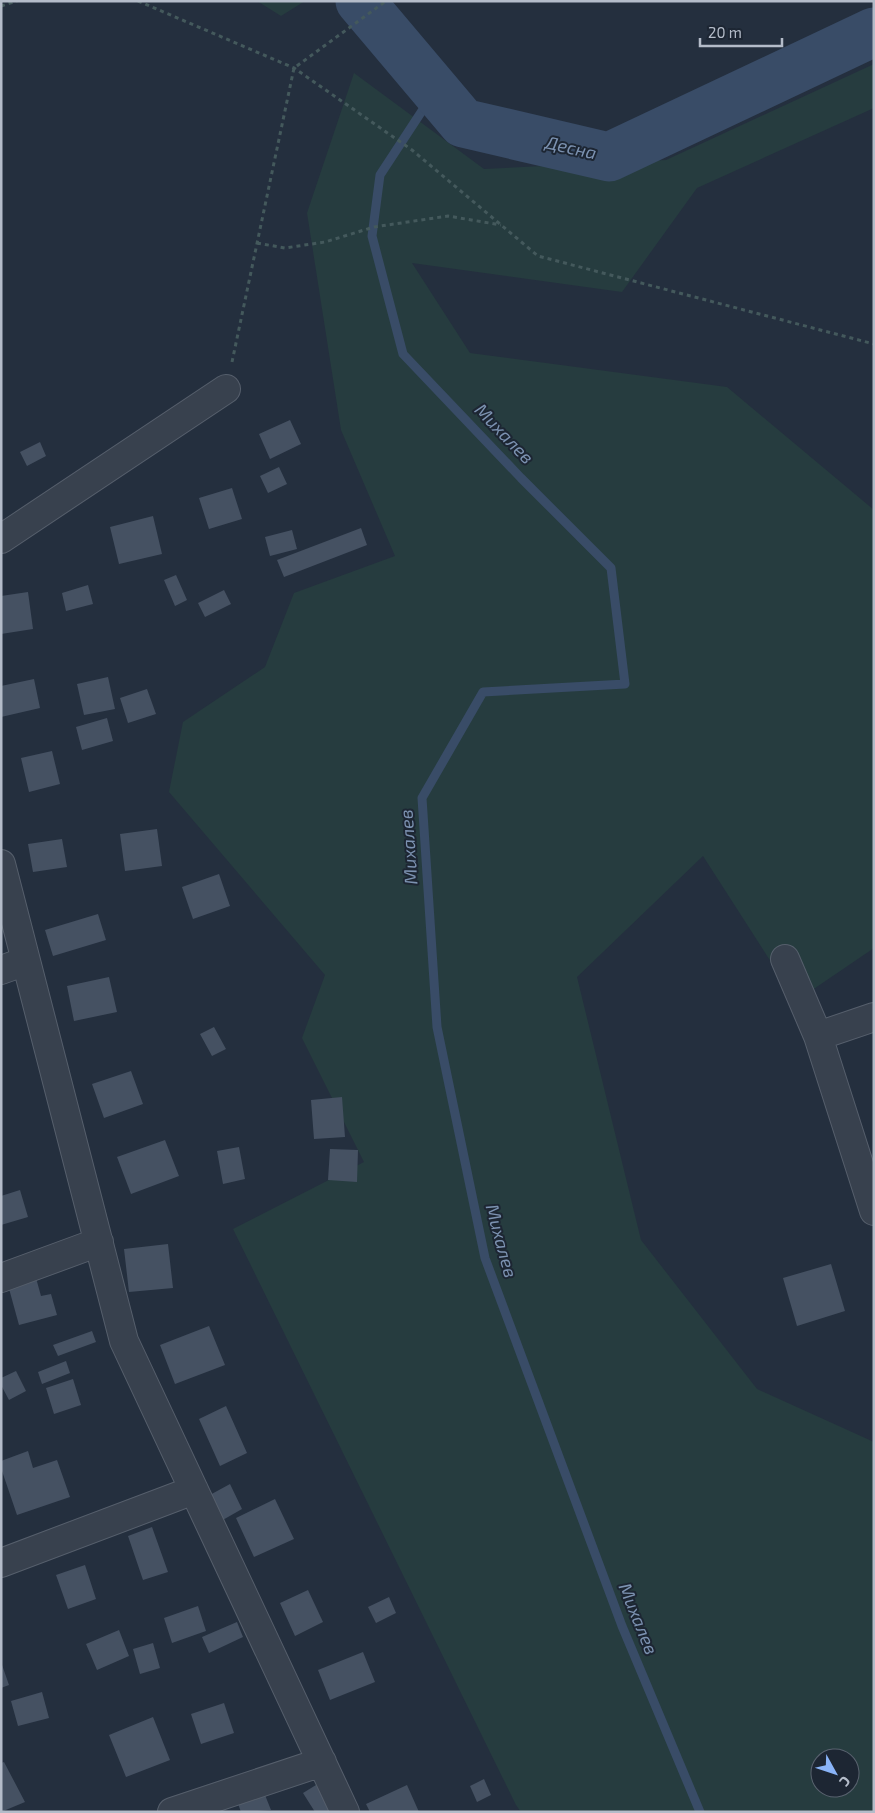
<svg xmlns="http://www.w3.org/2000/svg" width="875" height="1813" font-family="'Exo 2',sans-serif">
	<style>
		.green { fill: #263c3f; fill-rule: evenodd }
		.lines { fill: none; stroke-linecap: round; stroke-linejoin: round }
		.stream { stroke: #394c67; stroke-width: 9 }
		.river { stroke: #394c67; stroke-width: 49 }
		.building { fill: #455162 }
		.minor-casing { stroke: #565f6c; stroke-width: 30 }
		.path { stroke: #44595c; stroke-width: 3; stroke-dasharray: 4 4; stroke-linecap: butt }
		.minor { stroke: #38414e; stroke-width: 28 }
		.labels { text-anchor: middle; stroke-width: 4; stroke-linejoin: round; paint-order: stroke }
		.water-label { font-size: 18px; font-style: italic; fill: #7c92b1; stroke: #1d2633 }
	</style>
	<rect width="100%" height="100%" fill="#242f3e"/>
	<!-- green -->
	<path class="green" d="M257 1H305L281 16Z
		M874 64V108L697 188 622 292 412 263 470 353 727 387 874 510V948L796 1001 703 856 577 977 641 1240 757 1389 874 1442V1812H521L516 1805 233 1229 364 1162 302 1038 325 975 169 792 183 722 265 667 294 593 395 556 341 430 307 213 354 73 484 169 666 160ZM820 1758H850V1788H820Z"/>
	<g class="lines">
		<!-- stream -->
		<path class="stream" d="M435 91 380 175 372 236 403 354 521 478 611 568 625 684 483 692 422 798 437 1027 485 1258 622 1626 700 1812"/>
		<!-- river -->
		<path class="river" d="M360 1 463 123 609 157 874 32"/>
	</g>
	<!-- building -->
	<path class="building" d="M290 420 301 444 270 459 259 434Z
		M40 442 46 456 27 466 20 452Z
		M279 467 287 484 268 493 260 476Z
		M232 488 242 519 209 529 199 498Z
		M153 516 162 554 119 564 110 527Z
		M361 528 367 545 284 577 277 560Z
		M292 530 297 549 270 556 265 537Z
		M176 575 187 600 175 606 164 580Z
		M88 585 93 604 66 611 62 593Z
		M224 590 231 604 205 617 198 603Z
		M28 592 33 629 1 634V596Z
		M108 677 115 709 84 715 77 684Z
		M34 679 40 708 1 717V686Z
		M147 689 156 714 128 723 120 698Z
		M107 718 113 741 82 750 76 727Z
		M52 751 60 784 29 792 21 758Z
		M157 829 162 866 125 871 120 834Z
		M62 839 67 867 33 872 28 844Z
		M219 874 230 906 193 919 182 887Z
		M98 914 106 940 53 956 45 930Z
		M109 977 117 1012 74 1021 67 986Z
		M214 1027 226 1049 212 1056 200 1034Z
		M131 1071 143 1104 104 1118 92 1084Z
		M342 1097 345 1137 314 1139 311 1100Z
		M165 1140 179 1176 131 1194 117 1157Z
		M239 1147 245 1179 223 1184 217 1151Z
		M330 1149 358 1150 357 1182 328 1180Z
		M20 1190 28 1217 1 1225V1196Z
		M168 1244 173 1288 129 1292 124 1249Z
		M831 1264 845 1311 797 1326 783 1278Z
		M36 1278 41 1296 51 1294 57 1315 19 1325 8 1285Z
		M209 1326 225 1365 175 1384 160 1345Z
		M92 1331 96 1342 58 1356 53 1345Z
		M66 1361 70 1373 42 1384 38 1372Z
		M16 1371 26 1391 9 1400 1 1385V1378Z
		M73 1379 81 1405 54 1414 46 1388Z
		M226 1406 247 1453 220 1466 199 1419Z
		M28 1451 33 1468 57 1460 70 1497 17 1515 1 1468V1461Z
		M230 1484 242 1509 221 1521 208 1496Z
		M275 1499 294 1539 254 1557 236 1518Z
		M152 1527 168 1572 143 1580 128 1536Z
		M85 1565 96 1599 68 1609 56 1575Z
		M308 1590 323 1622 295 1636 280 1603Z
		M389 1597 396 1613 376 1623 368 1607Z
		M198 1606 206 1631 172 1643 164 1618Z
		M237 1622 243 1637 209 1653 202 1637Z
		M119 1630 129 1656 97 1670 86 1644Z
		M153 1643 160 1668 140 1674 133 1649Z
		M363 1652 375 1682 330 1700 318 1670Z
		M1 1662 9 1685 1 1688Z
		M42 1692 49 1718 18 1726 11 1701Z
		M224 1703 234 1733 201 1744 191 1714Z
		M153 1717 170 1760 126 1777 109 1735Z
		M4 1762 25 1802 1 1812V1763Z
		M484 1779 491 1795 477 1802 470 1786Z
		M259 1780 271 1810 241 1812 233 1790Z
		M316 1785 333 1812H315L303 1793Z
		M407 1785 419 1812H370L366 1804Z"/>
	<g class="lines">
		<!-- minor casing -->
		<g class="minor-casing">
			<path id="minor" d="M1 539 226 389
				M1 864 124 1341 345 1812
				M785 959 818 1036 874 1211
				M1 970 26 961
				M818 1036 874 1017
				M1 1278 99 1242
				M1 1563 194 1490
				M172 1812 322 1762"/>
		</g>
		<!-- path -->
		<path class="path" d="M138 1 294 68 412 150 538 256 874 344
			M1 6 17 1
			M257 243 285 248 325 242 374 227 448 216 501 225
			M232 362 294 68 386 1"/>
		<!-- minor -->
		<use href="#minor" class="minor"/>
	</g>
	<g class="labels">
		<!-- water labels -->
		<g class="water-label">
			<text transform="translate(571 148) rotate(13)" y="6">Десна</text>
			<text transform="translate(504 434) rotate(46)" y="6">Михалев</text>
			<text transform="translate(409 847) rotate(-94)" y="6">Михалев</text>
			<text transform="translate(501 1241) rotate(75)" y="6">Михалев</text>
			<text transform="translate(638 1619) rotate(68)" y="6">Михалев</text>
		</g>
	</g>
	<!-- border -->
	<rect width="875" height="1813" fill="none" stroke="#b4bcc9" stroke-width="5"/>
	<!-- north arrow -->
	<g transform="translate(835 1773) rotate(130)"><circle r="24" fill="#1d2633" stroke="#59626f"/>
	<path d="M0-4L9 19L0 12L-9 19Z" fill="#8ab4f8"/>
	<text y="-8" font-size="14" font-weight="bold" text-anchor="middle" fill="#b4bcc9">С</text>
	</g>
	<!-- scale -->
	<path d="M700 38v8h82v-8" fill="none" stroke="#b4bcc9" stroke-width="2.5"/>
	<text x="708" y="38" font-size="15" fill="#b4bcc9" stroke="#1d2633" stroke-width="4" paint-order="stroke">20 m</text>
</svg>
